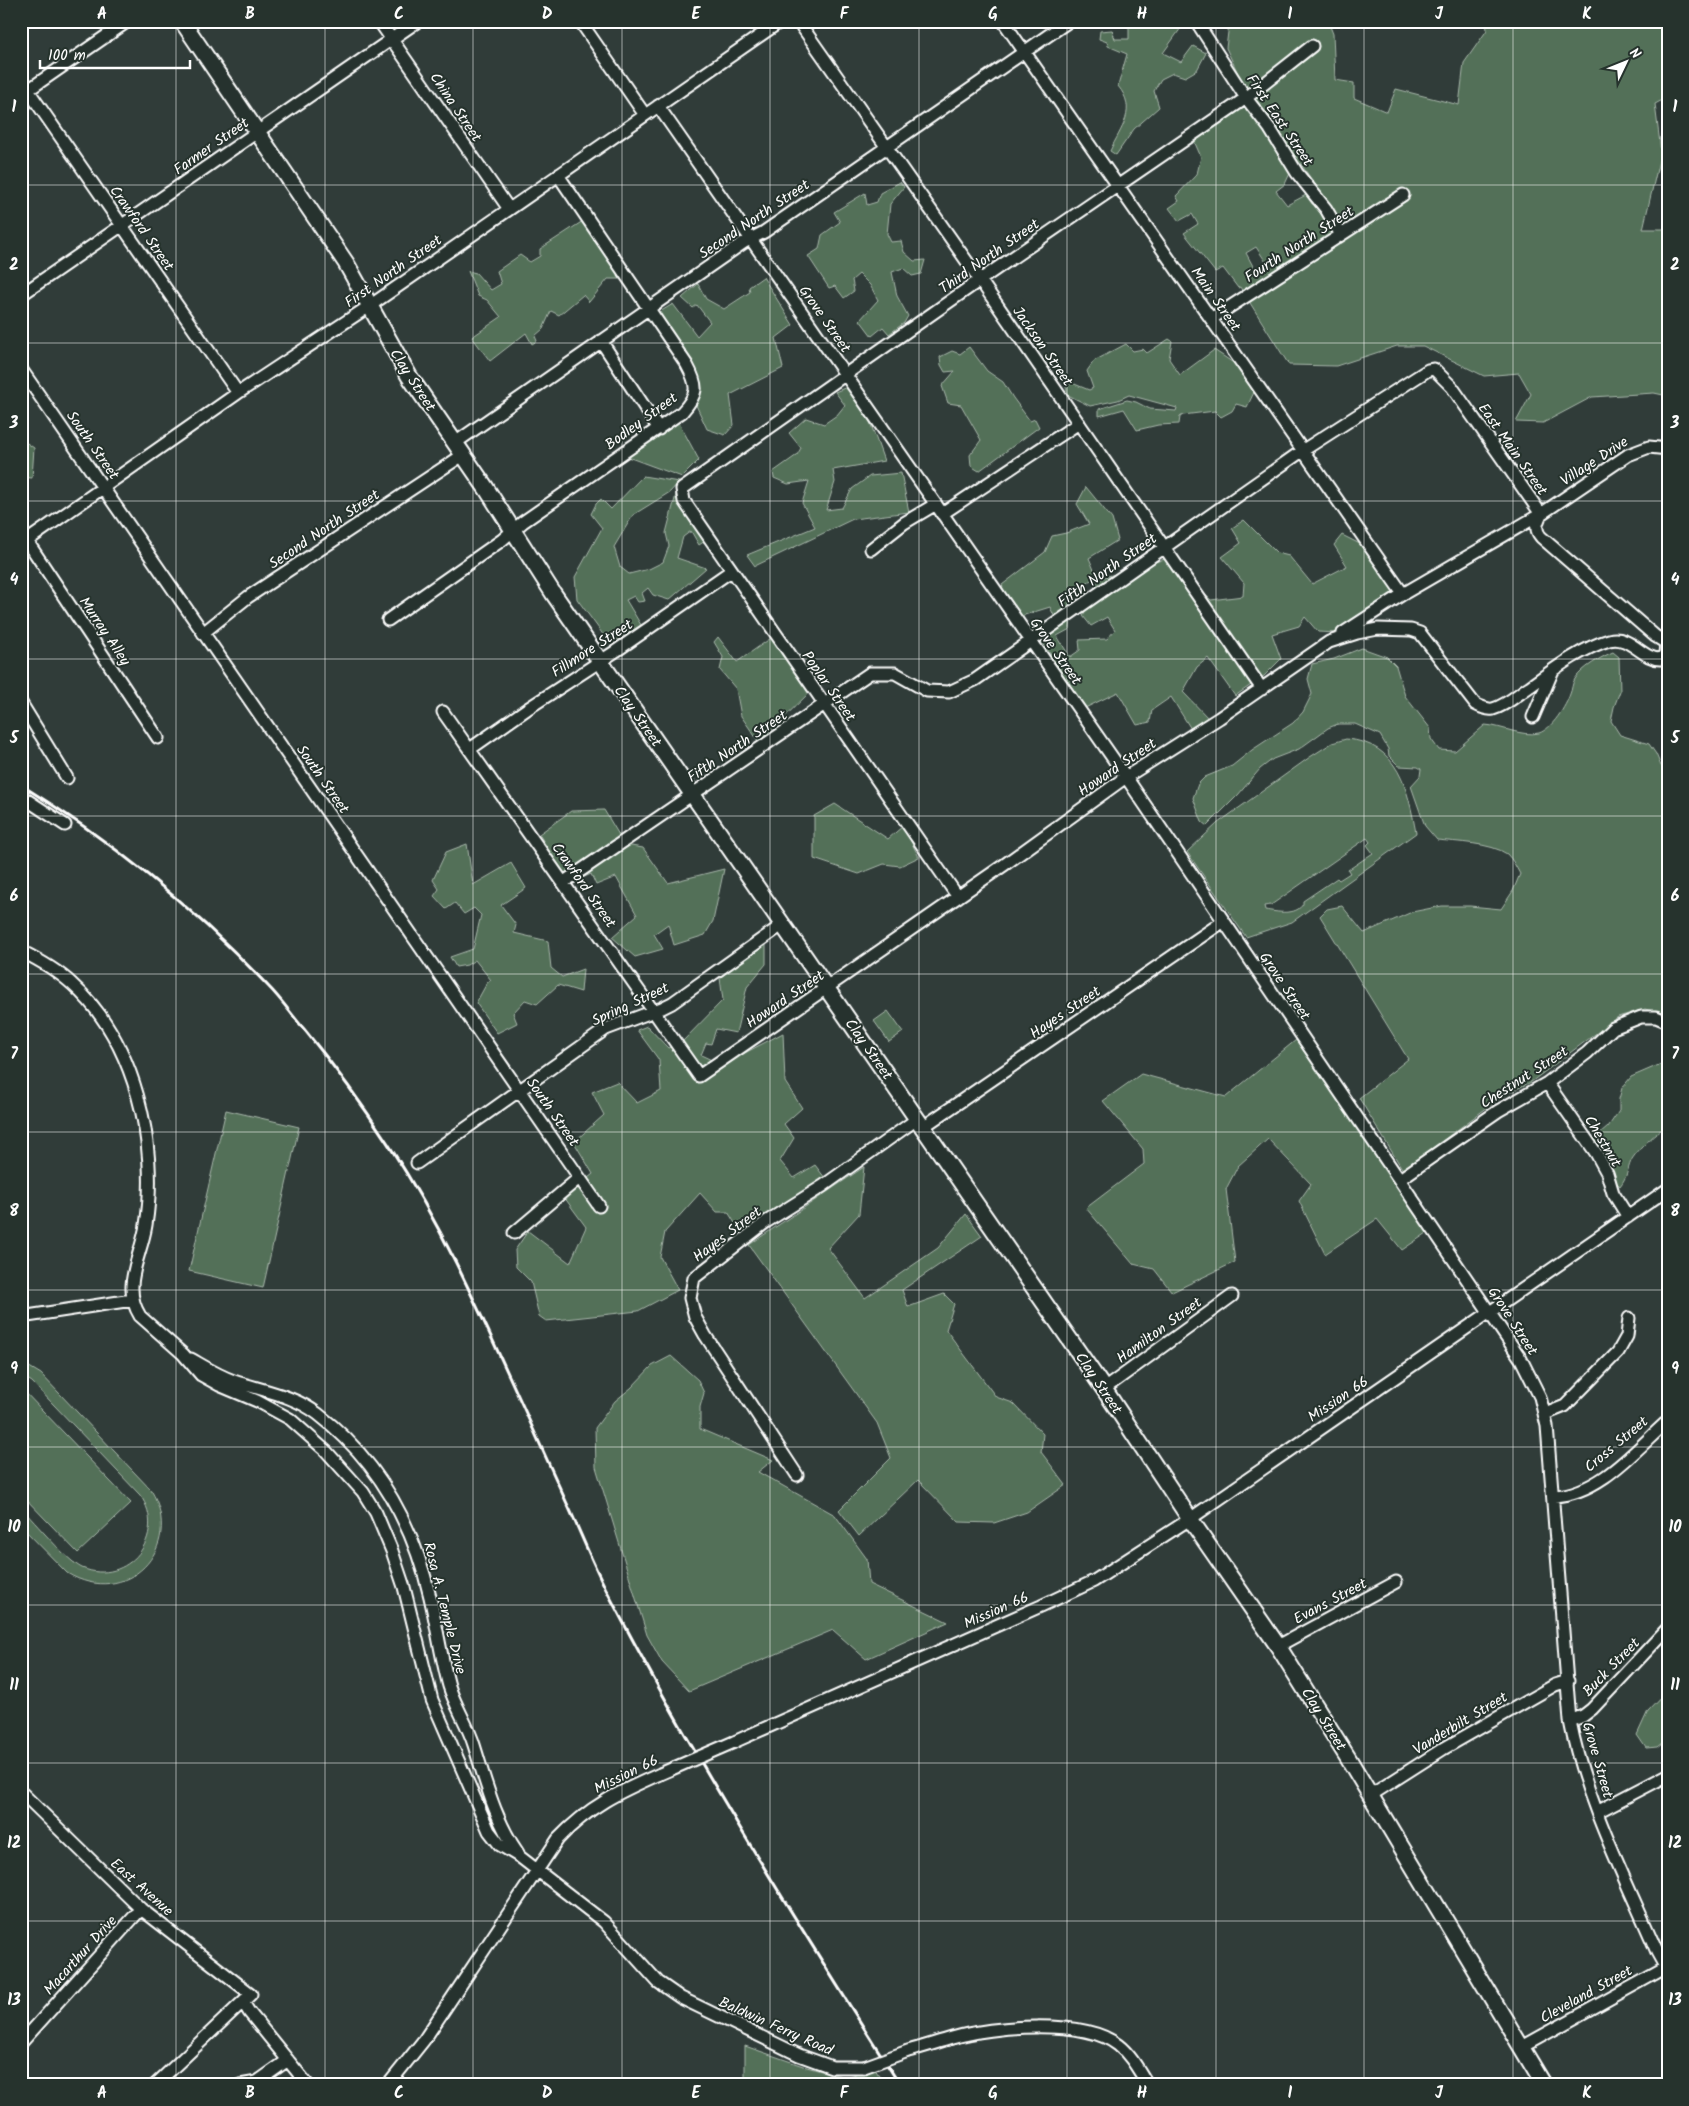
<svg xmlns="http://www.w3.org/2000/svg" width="1689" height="2106" font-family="Kalam,sans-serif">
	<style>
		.green { fill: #537058; stroke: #a9b8ac; fill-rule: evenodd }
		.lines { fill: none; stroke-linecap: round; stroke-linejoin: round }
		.minor-casing { stroke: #fff; stroke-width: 15 }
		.major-casing { stroke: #fff; stroke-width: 19 }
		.minor { stroke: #26332d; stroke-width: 11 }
		.major { stroke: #26332d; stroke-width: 15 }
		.rail { stroke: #fff; stroke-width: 3 }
		.minor-bridge-casing { stroke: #fff; stroke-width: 15; stroke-linecap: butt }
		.minor-bridge { stroke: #26332d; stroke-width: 11 }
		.grid { fill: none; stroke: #fff; stroke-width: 1; stroke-opacity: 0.55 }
		.labels { text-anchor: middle; stroke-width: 4; stroke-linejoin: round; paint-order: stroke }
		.street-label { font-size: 15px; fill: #fff; stroke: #26332d }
		.neatline { fill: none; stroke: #fff; stroke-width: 2 }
		.grid-label { font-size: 16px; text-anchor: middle; font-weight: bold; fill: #fff }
	</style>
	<rect width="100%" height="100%" fill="#303c39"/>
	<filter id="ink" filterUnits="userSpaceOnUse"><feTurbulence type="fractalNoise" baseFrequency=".02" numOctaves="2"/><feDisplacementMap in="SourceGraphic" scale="10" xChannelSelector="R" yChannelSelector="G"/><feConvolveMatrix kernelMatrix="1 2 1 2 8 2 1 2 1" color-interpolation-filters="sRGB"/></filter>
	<g filter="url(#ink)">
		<!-- green -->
		<path class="green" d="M1123 21H1186L1163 53 1181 62 1193 46 1206 53 1197 70 1185 77 1173 73 1161 79 1154 91 1159 107 1134 129 1116 155 1110 151C1121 127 1138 110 1118 86L1127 54 1108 46 1107 42 1099 39 1100 31 1112 30 1115 39H1129V28Z
			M1235 21H1255L1264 26V21H1328L1333 34 1335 80 1354 83V98L1387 112 1396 89 1459 105 1464 63 1487 30 1486 21H1668V50L1665 51 1668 71V97L1655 104 1661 152 1643 229H1668V396L1654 393 1592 397 1543 423 1516 422 1531 394 1519 373 1484 376 1423 346H1397L1336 366 1289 365 1240 287 1238 288 1223 268 1215 272 1184 233 1198 224 1192 214 1179 221 1169 208 1179 201 1176 196 1197 174 1201 157 1194 141 1243 107 1254 109 1293 167 1285 184 1276 191 1287 205 1306 195 1312 204 1334 211 1295 156 1293 164 1254 107 1226 48 1229 24ZM1256 247 1266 262 1265 271 1249 272 1254 268 1246 253Z
			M900 182 904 187 890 204 887 234 891 242 901 241 904 252 914 261 925 260 921 274 912 276 903 268 892 272 897 296 908 316 904 323 889 334 883 327 872 336 860 320 878 300 870 285 859 274 852 280 854 291 844 298 835 286 829 288 808 256 819 249 822 235 840 222 834 212 865 193 867 205 877 202 880 193Z
			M583 221 623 279H608L589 302 583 295 559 315 551 311 543 329 535 336 537 341 532 344 526 333 490 361 472 337 501 317 487 300 478 296 468 271 476 273 491 290 501 284 497 271 520 255 530 262 540 256V249Z
			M763 277 793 325 776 338 783 368 730 395 734 425 725 435 707 429 696 405 699 394 658 313 673 304 697 336 710 322 697 305 693 308 682 298 698 284 706 299 724 309 750 292 749 287Z
			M1169 339 1172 341 1169 359 1180 375 1214 350 1244 370 1256 388 1247 407 1236 404 1232 411 1221 417 1215 411 1183 415 1180 417 1179 424 1158 425 1137 430 1124 409 1099 416V409L1127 400 1136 402 1150 409 1176 411 1177 408 1129 395 1118 400 1090 406 1068 395 1066 387 1072 383 1089 390 1093 388 1087 371 1094 361 1126 344 1133 351 1143 349 1147 353Z
			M969 347 987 371 1003 382 1013 398 1030 421 1035 419 1039 427 979 471 971 466 970 455 981 440 961 405 948 403 942 386 955 371 945 372 941 365 940 357 952 351 960 354Z
			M847 387 869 419 884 461 833 470 835 482 826 510 842 508 852 489 870 476 901 473 909 512 853 519 755 566 747 555 815 527 802 503 809 481 788 484 774 478 773 472 797 455 801 448 789 433 806 418 824 424 837 415 845 405 835 392Z
			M678 421 699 460 682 477 625 456Z
			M21 439 34 448 32 478 21 477Z
			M643 476 679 482 670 492 633 515 614 547 620 567 629 574 649 569 663 562 669 546 666 533 678 487 705 541 699 545 691 531 683 537 677 558 706 568 669 600 653 595 648 588 642 593 645 601 638 602 634 596 626 600 641 625 610 644 577 599 575 577 602 528 591 514 596 504 601 499 611 509Z
			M1086 487 1112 519 1118 540 1089 558 1097 577 1074 589 1072 611 1055 618 1050 607 1018 617 1007 604 1002 585 1045 552 1052 536 1066 533 1089 524 1077 504Z
			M1244 520 1277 553 1289 556 1312 584 1347 566 1334 545 1342 535 1366 547 1398 593 1338 633 1318 632 1305 617 1299 626 1272 634 1281 659 1264 676 1235 696 1208 658 1197 667 1183 692 1209 719 1191 729 1171 697 1152 710 1150 722 1137 725 1118 692 1085 708 1041 640 1071 619 1070 629 1057 636 1070 657 1080 650 1079 640 1107 639 1115 630 1107 617 1091 626 1083 616 1098 579 1165 559 1211 600 1243 596 1244 583 1222 557 1241 543 1232 528Z
			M774 636 812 690 759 742 741 716 736 689 720 670 723 657 714 642 718 637 737 662Z
			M1362 648 1387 657 1396 666 1405 696 1430 728 1431 739 1439 750 1455 751 1485 725C1502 726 1522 737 1539 733 1552 729 1566 706 1570 694 1572 690 1572 683 1575 679 1582 668 1601 657 1613 652L1619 657 1620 691 1614 707 1611 721 1620 735 1649 744 1656 754 1661 766 1668 773V1015L1645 1009 1618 1017 1531 1082 1504 1095 1403 1170 1359 1098 1408 1059 1320 916 1327 909 1342 906 1364 933 1412 912 1442 906H1470L1501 909 1513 891 1520 874C1516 867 1513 860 1507 854 1491 843 1456 842 1437 840L1425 826 1411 786 1420 776 1421 769 1418 767 1399 766 1389 756 1388 749 1380 735 1355 724H1338L1328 728 1299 749 1273 759 1260 769 1238 795 1207 826 1202 822 1193 798 1198 784 1205 777 1232 766 1252 750 1293 723 1303 712 1312 694 1308 679 1312 664 1334 659Z
			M1346 739C1399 743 1408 790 1416 833L1292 922 1246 937 1187 852 1218 823 1310 757 1332 743ZM1367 838 1370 842 1367 845 1373 853 1348 870 1350 873 1339 880 1337 878 1303 901V904C1296 916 1277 912 1265 910L1264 906 1271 905Z
			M835 804 888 839 903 826 919 857 900 866 884 864 859 874 814 859V816Z
			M604 810 625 845 643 848 668 883 724 869 713 921 705 935 674 945 668 924 654 934 663 949 635 957 612 937 637 915 616 877 596 885 591 874 569 884 539 834 571 811Z
			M467 844 473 885 511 863 526 888 501 905 516 925 514 933 548 941 551 968 562 977 583 969 581 992 558 985 537 1004 525 1000 513 1013 517 1023 497 1033 476 1003 487 983 491 980 475 960 467 965 456 967 450 957 473 949 481 915 474 908 464 914 455 903 446 909 434 896 439 889 433 880 446 852Z
			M766 938V964L747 987 736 1033 716 1029 711 1044 706 1043 701 1055 722 1065 783 1033 785 1082 802 1108 784 1124 794 1138 780 1161 794 1178 815 1165 825 1178 740 1231 728 1212H717L700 1193 665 1232 660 1257 678 1290 638 1311 546 1321 539 1316 531 1282 516 1267 515 1250 528 1231 570 1263 586 1227 564 1197 593 1174 574 1142 604 1115 592 1092 617 1082 637 1103 661 1091 659 1060 637 1030 647 1026 668 1048 682 1042 723 1000 720 978Z
			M888 1011 903 1032 889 1042 874 1021Z
			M1296 1040 1430 1231 1402 1250 1377 1219 1325 1254 1299 1201 1311 1184 1268 1139 1238 1166 1226 1189 1235 1262 1172 1292 1154 1269 1133 1264 1086 1208 1144 1164 1143 1149 1103 1101 1141 1074 1226 1097Z
			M1668 1061V1125C1659 1130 1635 1152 1631 1161 1627 1171 1627 1177 1620 1186L1613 1180 1593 1140 1608 1127 1619 1111V1099L1622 1088 1631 1077Z
			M226 1110 299 1127 263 1288 189 1271Z
			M864 1167 859 1214 828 1248 865 1298 938 1248 966 1214 982 1236 902 1290 908 1307 944 1294 954 1304 946 1330 996 1397 1013 1403 1043 1434 1041 1452 1066 1485 1027 1512 994 1523 959 1522 918 1480 859 1536 839 1510 891 1458 877 1423 749 1245Z
			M671 1356 698 1380 704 1393 700 1407V1429L773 1460 758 1472 835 1515 867 1559 869 1584 948 1622 866 1659 833 1630 689 1691 662 1662 647 1635 596 1467 595 1428 615 1401 631 1388 652 1366Z
			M21 1362 41 1374 151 1490C186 1548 126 1609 67 1573L21 1526V1508C35 1522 67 1561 82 1568 127 1587 169 1535 140 1495L32 1382 21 1375Z
			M21 1388 131 1503 78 1553 21 1494Z
			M1668 1690V1739L1658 1747 1646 1748 1637 1735 1648 1711Z
			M745 2046 803 2066 847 2078 873 2066 885 2085H745Z"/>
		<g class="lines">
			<!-- minor casing -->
			<g class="minor-casing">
				<path id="minor" d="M379 21 509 209
					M580 21 645 115
					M798 21 980 280 1262 689
					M1003 21 1403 594
					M1196 21 1246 98 1270 129 1297 173 1326 209 1341 235
					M21 80 238 393
					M21 95 128 21
					M658 106 1126 777 1521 1359 1540 1397 1547 1426 1570 1721C1585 1800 1625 1878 1657 1952L1668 1972
					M21 295 418 21
					M1211 319 1403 195
					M601 341 659 429
					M21 369 599 1206
					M455 443 743 243 764 232 1069 21
					M942 514 1079 423
					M27 541 158 738
					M21 545 238 393 371 305 781 21
					M871 549 904 523 936 504
					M388 620 502 540 523 522 682 412C698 394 699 387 687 365L558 175
					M203 633 248 597 463 455
					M1343 633 1403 594 1541 514 1628 455 1649 447 1668 449
					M21 703 67 778
					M443 712 699 1076 1004 865 1126 777 1219 718 1329 642 1357 633 1378 629 1411 630 1420 633 1475 704C1481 707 1487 710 1493 709 1507 705 1518 694 1529 687 1553 670 1580 649 1609 640 1630 634 1642 660 1661 659L1665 654 1666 643
					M1533 717 1553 670
					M470 749 527 709 616 651 731 571
					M21 796 65 825
					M564 882 870 673H895L927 691 949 692 975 680 1302 451 1428 370 1434 369 1452 387 1541 514C1537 523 1534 529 1541 537L1655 636 1668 644
					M958 897 684 501 682 489 980 280 1246 98 1312 46
					M21 951C39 960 57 970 72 984 135 1040 159 1145 146 1225 141 1257 121 1286 140 1316L183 1354 201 1375 219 1385 257 1401 290 1419 326 1451 363 1492 376 1513 392 1551 404 1587 432 1700 489 1831 500 1845 520 1857 604 1922 658 1982 681 1998 799 2055 832 2067H864
					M1547 1083 1596 1153 1607 1173 1613 1193 1628 1217
					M923 1127 1224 921
					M417 1163 606 1029 662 1008 672 1003 782 925
					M1400 1179 1498 1111 1547 1083 1587 1053 1613 1028 1641 1017H1656L1668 1022
					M514 1233 579 1178
					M21 1317 132 1300
					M191 1359C205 1367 219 1376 234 1381 264 1391 293 1395 318 1414 379 1461 413 1524 430 1597 437 1627 441 1657 449 1686 455 1706 468 1725 474 1745 486 1783 495 1820 518 1853
					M1104 1389 1232 1296
					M1545 1414 1565 1406 1618 1352 1627 1336 1629 1318
					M797 1475 705 1335 695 1317 690 1298 694 1278 766 1222 823 1186 917 1119
					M1554 1496C1600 1494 1635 1450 1668 1421
					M1278 1646 1396 1582
					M1570 1721 1583 1716 1592 1709 1668 1628
					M734 1742 1041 1606 1094 1581 1190 1519 1668 1189
					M21 1792 141 1909 251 1994 155 2085
					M1371 1795 1443 1749 1555 1685 1568 1681
					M1597 1812 1668 1775
					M243 2002 249 2012 308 2085
					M21 2043 141 1909
					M1522 2047 1665 1968
					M908 2051C923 2047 938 2042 952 2038 993 2026 1083 2018 1118 2045 1131 2055 1139 2071 1148 2085
					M240 2085 257 2082 288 2060
					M388 2085 424 2040 558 1839C589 1806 619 1792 660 1774"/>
			</g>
			<!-- major casing -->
			<g class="major-casing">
				<path id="major" d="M182 21 346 263 409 376 486 488 553 593 1104 1389 1190 1519 1278 1646 1348 1758 1544 2085"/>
			</g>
			<!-- minor -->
			<use href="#minor" class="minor"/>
			<!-- major -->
			<use href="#major" class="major"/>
			<!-- rail -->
			<path class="rail" d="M21 785C112 841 195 909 268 986 281 999 292 1015 304 1029 363 1101 415 1180 456 1263 496 1344 532 1428 570 1510 583 1539 595 1569 610 1597 697 1765 799 1925 900 2085"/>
			<!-- minor-bridge casing -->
			<g class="minor-bridge-casing">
				<path id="minor-bridge" d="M660 1774 734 1742
					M864 2067 908 2051"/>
			</g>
			<!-- minor-bridge -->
			<use href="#minor-bridge" class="minor-bridge"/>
		</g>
	</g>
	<!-- grid -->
	<path class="grid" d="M176 21V2085M325 21V2085M473 21V2085M622 21V2085M770 21V2085M919 21V2085M1067 21V2085M1216 21V2085M1364 21V2085M1513 21V2085M21 185H1668M21 343H1668M21 501H1668M21 659H1668M21 816H1668M21 974H1668M21 1132H1668M21 1290H1668M21 1447H1668M21 1605H1668M21 1763H1668M21 1921H1668"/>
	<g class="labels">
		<!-- street labels -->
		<g class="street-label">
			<text transform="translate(456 107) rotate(56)" y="5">China Street</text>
			<text transform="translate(1280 120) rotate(56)" y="5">First East Street</text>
			<text transform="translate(211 146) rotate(-35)" y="5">Farmer Street</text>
			<text transform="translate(754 219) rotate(-34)" y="5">Second North Street</text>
			<text transform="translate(142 228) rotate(55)" y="5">Crawford Street</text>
			<text transform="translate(1299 244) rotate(-33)" y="5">Fourth North Street</text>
			<text transform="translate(989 256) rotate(-35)" y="5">Third North Street</text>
			<text transform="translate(393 271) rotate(-35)" y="5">First North Street</text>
			<text transform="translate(1216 299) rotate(55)" y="5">Main Street</text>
			<text transform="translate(825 319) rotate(55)" y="5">Grove Street</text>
			<text transform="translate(1043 346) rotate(55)" y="5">Jackson Street</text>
			<text transform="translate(413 380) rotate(57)" y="5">Clay Street</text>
			<text transform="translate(641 421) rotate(-36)" y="5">Bodley Street</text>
			<text transform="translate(93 445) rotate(55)" y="5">South Street</text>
			<text transform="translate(1513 449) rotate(55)" y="5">East Main Street</text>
			<text transform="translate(1594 461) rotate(-33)" y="5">Village Drive</text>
			<text transform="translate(324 529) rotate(-34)" y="5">Second North Street</text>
			<text transform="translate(1107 570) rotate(-35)" y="5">Fifth North Street</text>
			<text transform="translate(105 631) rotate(56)" y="5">Murray Alley</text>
			<text transform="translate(592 648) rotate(-33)" y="5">Fillmore Street</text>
			<text transform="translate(1056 651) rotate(55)" y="5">Grove Street</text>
			<text transform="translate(829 686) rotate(55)" y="5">Poplar Street</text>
			<text transform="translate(638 716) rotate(55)" y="5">Clay Street</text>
			<text transform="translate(737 746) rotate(-34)" y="5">Fifth North Street</text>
			<text transform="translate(1117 767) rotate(-34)" y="5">Howard Street</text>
			<text transform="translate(323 779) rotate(55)" y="5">South Street</text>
			<text transform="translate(584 885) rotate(55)" y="5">Crawford Street</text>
			<text transform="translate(1285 986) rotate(56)" y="5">Grove Street</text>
			<text transform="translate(785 999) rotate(-34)" y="5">Howard Street</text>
			<text transform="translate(630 1004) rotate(-25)" y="5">Spring Street</text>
			<text transform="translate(1065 1012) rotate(-34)" y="5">Hayes Street</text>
			<text transform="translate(869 1049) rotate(55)" y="5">Clay Street</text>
			<text transform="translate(1524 1077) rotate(-33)" y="5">Chestnut Street</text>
			<text transform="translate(553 1112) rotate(55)" y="5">South Street</text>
			<text transform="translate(1603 1141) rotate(59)" y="5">Chestnut</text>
			<text transform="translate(727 1234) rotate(-37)" y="5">Hayes Street</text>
			<text transform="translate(1513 1321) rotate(57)" y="5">Grove Street</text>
			<text transform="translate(1159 1330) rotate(-36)" y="5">Hamilton Street</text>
			<text transform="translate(1099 1383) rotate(56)" y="5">Clay Street</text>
			<text transform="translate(1338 1399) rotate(-34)" y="5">Mission 66</text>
			<text transform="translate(1616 1444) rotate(-40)" y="5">Cross Street</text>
			<text transform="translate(1330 1601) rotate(-28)" y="5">Evans Street</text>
			<text transform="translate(445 1608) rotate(76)" y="5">Rosa A. Temple Drive</text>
			<text transform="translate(996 1610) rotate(-24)" y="5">Mission 66</text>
			<text transform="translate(1611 1667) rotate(-46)" y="5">Buck Street</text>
			<text transform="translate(1324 1719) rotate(58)" y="5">Clay Street</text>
			<text transform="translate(1460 1723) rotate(-31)" y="5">Vanderbilt Street</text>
			<text transform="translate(1598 1760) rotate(74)" y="5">Grove Street</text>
			<text transform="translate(626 1774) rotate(-26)" y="5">Mission 66</text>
			<text transform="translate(142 1887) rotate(42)" y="5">East Avenue</text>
			<text transform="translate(80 1955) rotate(-48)" y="5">Macarthur Drive</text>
			<text transform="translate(1586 1994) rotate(-29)" y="5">Cleveland Street</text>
			<text transform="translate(776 2026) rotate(24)" y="5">Baldwin Ferry Road</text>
		</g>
	</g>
	<!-- margin -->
	<rect width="1689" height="2106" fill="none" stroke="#26332d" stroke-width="55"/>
	<!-- north arrow -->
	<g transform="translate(1626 62) rotate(47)" stroke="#26332d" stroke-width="4" paint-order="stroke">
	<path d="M0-4L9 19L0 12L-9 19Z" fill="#ffffff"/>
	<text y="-8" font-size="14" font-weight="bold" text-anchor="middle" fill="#ffffff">N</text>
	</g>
	<!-- scale -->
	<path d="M40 60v8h150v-8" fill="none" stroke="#ffffff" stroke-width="2.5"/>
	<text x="48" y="60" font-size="15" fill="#ffffff" stroke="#26332d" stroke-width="4" paint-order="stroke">100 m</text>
	<rect x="28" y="28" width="1634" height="2050" class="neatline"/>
	<g class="grid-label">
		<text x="102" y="19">A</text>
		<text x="250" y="19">B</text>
		<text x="399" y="19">C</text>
		<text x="547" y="19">D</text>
		<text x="696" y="19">E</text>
		<text x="844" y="19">F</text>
		<text x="993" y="19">G</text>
		<text x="1142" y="19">H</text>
		<text x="1290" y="19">I</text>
		<text x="1439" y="19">J</text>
		<text x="1587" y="19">K</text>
		<text x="14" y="112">1</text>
		<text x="1675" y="112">1</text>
		<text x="14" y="270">2</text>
		<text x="1675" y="270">2</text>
		<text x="14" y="428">3</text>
		<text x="1675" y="428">3</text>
		<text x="14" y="585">4</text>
		<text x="1675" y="585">4</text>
		<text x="14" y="743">5</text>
		<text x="1675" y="743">5</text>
		<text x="14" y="901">6</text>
		<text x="1675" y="901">6</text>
		<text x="14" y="1059">7</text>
		<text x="1675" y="1059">7</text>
		<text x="14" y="1216">8</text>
		<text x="1675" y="1216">8</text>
		<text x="14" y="1374">9</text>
		<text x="1675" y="1374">9</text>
		<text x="14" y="1532">10</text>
		<text x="1675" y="1532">10</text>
		<text x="14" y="1690">11</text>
		<text x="1675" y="1690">11</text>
		<text x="14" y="1848">12</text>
		<text x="1675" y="1848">12</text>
		<text x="14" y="2005">13</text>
		<text x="1675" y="2005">13</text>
		<text x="102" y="2098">A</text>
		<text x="250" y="2098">B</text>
		<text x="399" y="2098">C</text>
		<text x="547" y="2098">D</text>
		<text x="696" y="2098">E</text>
		<text x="844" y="2098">F</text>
		<text x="993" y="2098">G</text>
		<text x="1142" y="2098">H</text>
		<text x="1290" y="2098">I</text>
		<text x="1439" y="2098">J</text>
		<text x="1587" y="2098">K</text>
	</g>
</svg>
